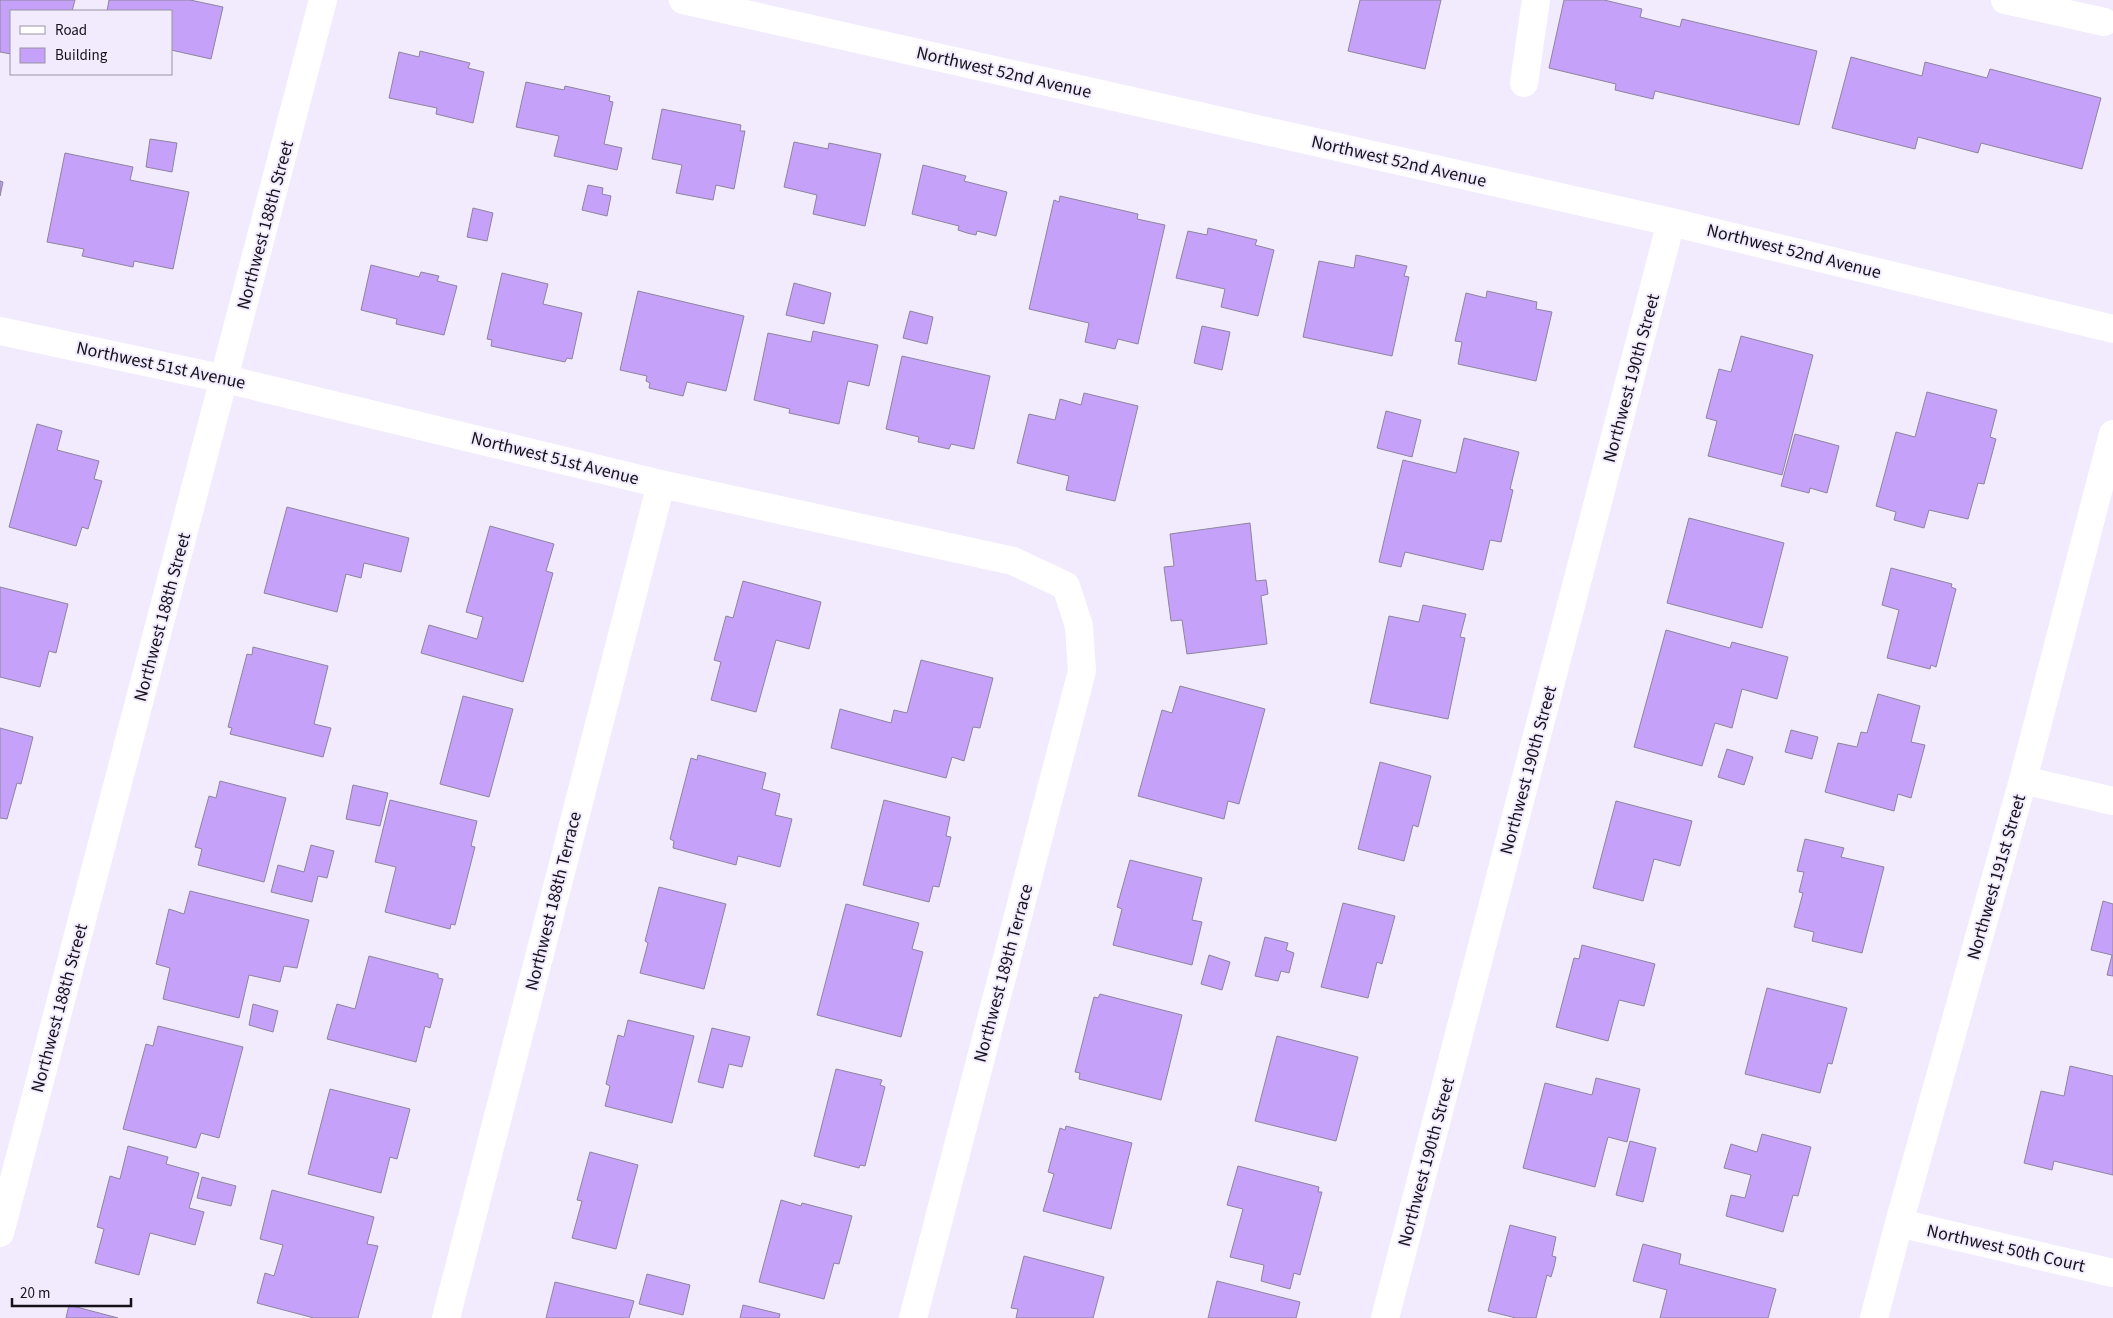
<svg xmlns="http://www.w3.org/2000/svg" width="2113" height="1318" font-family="'Source Sans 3',sans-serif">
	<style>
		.building { fill: #c5a1fa; stroke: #8d859b }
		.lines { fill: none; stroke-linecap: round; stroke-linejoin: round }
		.minor { stroke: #fff; stroke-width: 28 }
		.labels { text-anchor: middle; stroke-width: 4; stroke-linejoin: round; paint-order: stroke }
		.street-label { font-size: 18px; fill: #15121a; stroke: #f2ebfe }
	</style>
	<rect width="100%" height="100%" fill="#f2ebfe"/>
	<!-- building -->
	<path class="building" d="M0 0H75L72 11H11V54L0 52Z
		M109 0H190L223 7 211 59 171 50V11H107Z
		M1360 0H1441L1425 69 1348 51Z
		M1564 0H1604L1642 9 1640 17 1680 27 1682 19 1817 51 1799 125 1655 91 1653 99 1615 90 1616 84 1549 68Z
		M420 51 470 63 468 68 484 72 473 123 436 114 437 108 389 98 399 52 419 57Z
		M1851 57 1922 76 1925 62 1987 78 1990 69 2101 98 2082 169 1981 143 1978 153 1918 137 1915 149 1832 128Z
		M526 82 564 90 565 86 610 96 609 101 613 102 604 144 622 148 617 170 554 156 559 136 516 127Z
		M662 109 741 125 740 131H745L734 189 716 185 713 200 676 193 682 165 652 159Z
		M150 139 177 143 172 172 146 167Z
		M794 142 828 149 829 143 881 154 865 226 813 214 817 195 784 187Z
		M65 153 133 167 130 180 189 192 173 269 134 261 133 267 82 256 84 249 47 242Z
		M923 165 966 176 964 181 1007 192 996 236 977 231 976 235 967 233 958 230 959 226 912 214Z
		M0 181 3 182 0 196Z
		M588 185 603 188 602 194 611 196 607 216 582 210Z
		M1060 196 1138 214 1137 219 1165 225 1138 344 1118 339 1115 349 1085 342 1089 323 1029 309 1054 200 1059 202Z
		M473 208 493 213 487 241 467 237Z
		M1208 228 1257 240 1255 245 1274 250 1258 316 1221 307 1225 289 1176 278 1188 231 1207 235Z
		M1356 255 1407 266 1404 276 1409 277 1392 356 1303 337 1319 261 1354 268Z
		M371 265 419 277 421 272 439 276 437 281 457 286 444 335 396 324 397 319 361 310Z
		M502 273 548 284 543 304 582 313 572 359 567 358 565 362 491 346 492 340 487 339Z
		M794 283 831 293 824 324 786 315Z
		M638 291 744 316 726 391 687 382 683 396 649 388 650 383 646 381 647 376 620 370Z
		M1487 291 1537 302 1536 309 1552 312 1536 381 1458 364 1462 342 1455 341 1466 293 1486 298Z
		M910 311 933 317 927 344 903 338Z
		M1202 326 1230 332 1222 370 1194 363Z
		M813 331 878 345 869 386 848 381 839 424 789 413 790 409 754 400 768 333 811 342Z
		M1741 336 1813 355 1782 475 1708 456 1717 421 1706 418 1719 369 1731 372Z
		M902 356 990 376 974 449 951 444 949 449 918 442 919 437 886 429Z
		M1927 392 1997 410 1990 437 1996 439 1984 484 1978 483 1968 519 1929 510 1924 528 1894 520 1896 512 1876 506 1896 432 1915 437Z
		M1084 393 1138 406 1115 501 1066 490 1069 476 1017 463 1029 414 1055 420 1060 399 1081 405Z
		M1386 411 1421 420 1412 457 1377 448Z
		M37 424 62 431 57 450 99 461 94 479 102 481 88 529 82 527 76 546 9 527Z
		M1795 434 1839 446 1827 493 1810 488 1809 493 1781 486Z
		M1464 438 1519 452 1510 489 1513 490 1501 542 1490 540 1483 570 1405 552 1401 567 1379 562 1403 460 1456 473Z
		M287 507 409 538 401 572 364 563 361 578 346 574 337 612 264 593Z
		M1689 518 1784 543 1762 628 1667 603Z
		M1250 523 1256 581 1266 580 1268 594 1261 596 1267 644 1187 654 1182 620 1171 621 1164 567 1174 566 1170 534Z
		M490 526 554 544 546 571 553 573 523 682 421 653 429 625 477 639 483 617 466 612Z
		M1891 568 1952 584 1951 587 1956 589 1936 667 1931 665 1930 669 1887 658 1899 610 1882 605Z
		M743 581 821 602 809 649 776 640 756 712 711 700 721 662 714 660 726 616 733 618Z
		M0 587 68 604 56 653 49 651 40 687 0 677Z
		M1423 605 1466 614 1460 637 1465 638 1448 719 1370 703 1389 616 1419 622Z
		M1666 630 1730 648 1732 642 1788 657 1777 699 1742 689 1732 728 1715 723 1702 766 1634 747Z
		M253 647 328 666 314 724 331 728 323 757 230 734 232 728 228 727 247 654 252 655Z
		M921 660 993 678 980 728 973 727 964 761 952 757 946 778 831 748 840 709 891 723 894 710 907 713Z
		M1180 686 1265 709 1239 804 1228 801 1224 819 1138 796 1162 710 1172 713Z
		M1878 694 1920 706 1911 742 1925 745 1911 798 1898 794 1894 811 1825 792 1838 743 1857 747 1861 732 1867 733Z
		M463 696 513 709 489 797 440 784Z
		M0 728 33 737 21 784 17 783 7 819 0 818Z
		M1791 730 1818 737 1812 759 1785 752Z
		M1727 749 1753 757 1744 785 1718 777Z
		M698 755 766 773 762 789 780 794 775 815 792 819 780 867 738 856 736 865 673 848 674 841 670 839 691 758 697 760Z
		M1380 762 1431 776 1418 827 1413 825 1404 861 1358 849Z
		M220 781 286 798 264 882 198 865 202 849 195 847 209 796 216 798Z
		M353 785 388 793 380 826 346 819Z
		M390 800 477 821 471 846 475 847 455 925 451 924 450 929 385 912 396 867 375 862Z
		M884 800 950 817 946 836 951 837 939 887 933 886 929 902 863 885Z
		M1616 801 1692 821 1680 866 1654 859 1643 901 1593 888Z
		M1805 839 1844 848 1841 857 1884 867 1862 953 1812 941 1814 932 1794 927 1803 893 1799 892 1804 872 1797 871Z
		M311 845 334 851 327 878 318 876 312 902 271 892 278 865 304 872Z
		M1130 860 1202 878 1192 920 1202 922 1192 965 1113 945 1122 909 1117 907Z
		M659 887 726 904 704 989 640 973 648 943 645 941Z
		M190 891 309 920 297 968 284 966 280 982 249 975 239 1018 163 999 170 968 156 964 169 909 184 914Z
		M2103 901 2113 904V976L2107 975 2112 955 2091 950Z
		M1343 903 1395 916 1382 964 1377 962 1368 998 1321 987Z
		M846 904 919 923 912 949 923 952 901 1037 817 1015Z
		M1265 937 1288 943 1286 950 1294 953 1289 973 1281 971 1278 981 1255 976Z
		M1582 945 1655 964 1644 1006 1619 1000 1608 1041 1556 1027 1574 958 1579 959Z
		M1209 955 1230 962 1222 990 1201 984Z
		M369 956 438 974V978L443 979 430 1028 425 1026 416 1062 327 1039 337 1004 355 1009Z
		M1767 988 1847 1008 1832 1064 1828 1063 1820 1093 1745 1074Z
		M1100 994 1182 1015 1161 1100 1079 1079 1080 1073 1075 1072 1094 997 1098 998Z
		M253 1004 278 1011 273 1032 249 1025Z
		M628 1020 694 1036 672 1123 605 1106 610 1086 606 1084 618 1035 624 1037Z
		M158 1026 243 1047 219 1138 201 1133 196 1148 123 1129 146 1044 153 1046Z
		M712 1028 750 1037 742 1067 729 1064 723 1088 698 1082Z
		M1277 1036 1358 1057 1336 1141 1255 1121Z
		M2070 1066 2113 1076V1175L2054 1161 2052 1170 2024 1163 2041 1091 2064 1096Z
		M836 1069 882 1080 880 1085 885 1087 865 1166 860 1165 859 1168 814 1156Z
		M1596 1078 1640 1089 1627 1142 1608 1137 1595 1187 1523 1168 1545 1083 1592 1095Z
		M330 1089 410 1109 397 1159 390 1157 381 1193 308 1174Z
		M1066 1126 1132 1143 1111 1229 1043 1211 1054 1174 1048 1172 1060 1128 1065 1130Z
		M1762 1134 1811 1147 1798 1196 1793 1195 1783 1232 1726 1216 1731 1195 1745 1198 1751 1175 1724 1168 1731 1144 1757 1152Z
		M1630 1141 1656 1148 1643 1202 1616 1195Z
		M128 1146 168 1157 166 1164 199 1173 189 1208 204 1212 195 1245 150 1233 139 1275 95 1263 104 1229 97 1227 110 1176 120 1179Z
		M590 1152 638 1165 616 1249 572 1238 582 1201 577 1200Z
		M1238 1166 1319 1187 1318 1192H1322L1300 1275 1294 1273 1290 1289 1261 1281 1264 1265 1230 1257 1243 1209 1227 1205Z
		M202 1177 236 1186 231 1206 197 1198Z
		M272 1190 374 1217 367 1244 378 1246 358 1318H314L257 1303 265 1273 274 1276 283 1245 260 1239Z
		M781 1200 801 1206 802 1203 852 1216 839 1264 834 1263 824 1299 759 1282Z
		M1510 1225 1556 1237 1552 1256 1556 1257 1554 1267 1551 1277 1547 1275 1536 1318H1516L1488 1311Z
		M1643 1244 1681 1254 1679 1264 1776 1289 1768 1318H1660L1667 1290 1633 1281Z
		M1024 1256 1104 1277 1093 1318H1016L1018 1309 1011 1308Z
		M647 1274 690 1285 683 1315 639 1304Z
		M1217 1281 1300 1302 1296 1318H1208Z
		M555 1282 634 1301 629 1318H546Z
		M69 1305 118 1318H66Z
		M743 1305 780 1314 779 1318H740Z"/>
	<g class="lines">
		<!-- minor -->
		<path class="minor" d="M683 0 1671 222 2113 329
			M2005 0 2104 22
			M1524 83 1536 0
			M0 331 225 379 661 484 1013 561 1066 586 1079 626 1082 671 913 1318
			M2023 780 2113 801
			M1899 1223 2113 1273
			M0 1233 323 0
			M446 1318 661 484
			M1385 1318 1671 222
			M1874 1318 1899 1223 2023 780 2113 434"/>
	</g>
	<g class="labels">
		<!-- street labels -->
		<g class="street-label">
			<text transform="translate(1004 72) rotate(13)" y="6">Northwest 52nd Avenue</text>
			<text transform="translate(1399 161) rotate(13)" y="6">Northwest 52nd Avenue</text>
			<text transform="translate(265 225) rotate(-75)" y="6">Northwest 188th Street</text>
			<text transform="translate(1794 251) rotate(14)" y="6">Northwest 52nd Avenue</text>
			<text transform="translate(161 365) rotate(12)" y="6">Northwest 51st Avenue</text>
			<text transform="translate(1631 378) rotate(-75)" y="6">Northwest 190th Street</text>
			<text transform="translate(555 458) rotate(14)" y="6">Northwest 51st Avenue</text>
			<text transform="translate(162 617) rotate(-75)" y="6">Northwest 188th Street</text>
			<text transform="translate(1528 770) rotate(-75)" y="6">Northwest 190th Street</text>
			<text transform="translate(1996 877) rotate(-74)" y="6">Northwest 191st Street</text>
			<text transform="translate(553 901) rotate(-76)" y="6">Northwest 188th Terrace</text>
			<text transform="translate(1003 973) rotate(-75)" y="6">Northwest 189th Terrace</text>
			<text transform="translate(59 1008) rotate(-75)" y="6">Northwest 188th Street</text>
			<text transform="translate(1426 1162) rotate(-75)" y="6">Northwest 190th Street</text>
			<text transform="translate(2006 1248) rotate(13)" y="6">Northwest 50th Court</text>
		</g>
	</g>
	<!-- legend -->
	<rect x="10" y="10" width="162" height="65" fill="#f2ebfe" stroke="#9a94a3"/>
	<rect x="20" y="26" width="25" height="8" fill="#ffffff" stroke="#9a94a3"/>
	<text x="55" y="35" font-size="15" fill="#15121a">Road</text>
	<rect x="20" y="48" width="25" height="15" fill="#c5a1fa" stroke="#9a94a3"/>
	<text x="55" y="60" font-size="15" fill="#15121a">Building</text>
	<!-- scale -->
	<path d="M12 1298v8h119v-8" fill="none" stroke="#15121a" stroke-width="2.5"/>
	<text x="20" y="1298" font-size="15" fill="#15121a" stroke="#f2ebfe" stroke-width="4" paint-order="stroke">20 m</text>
</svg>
